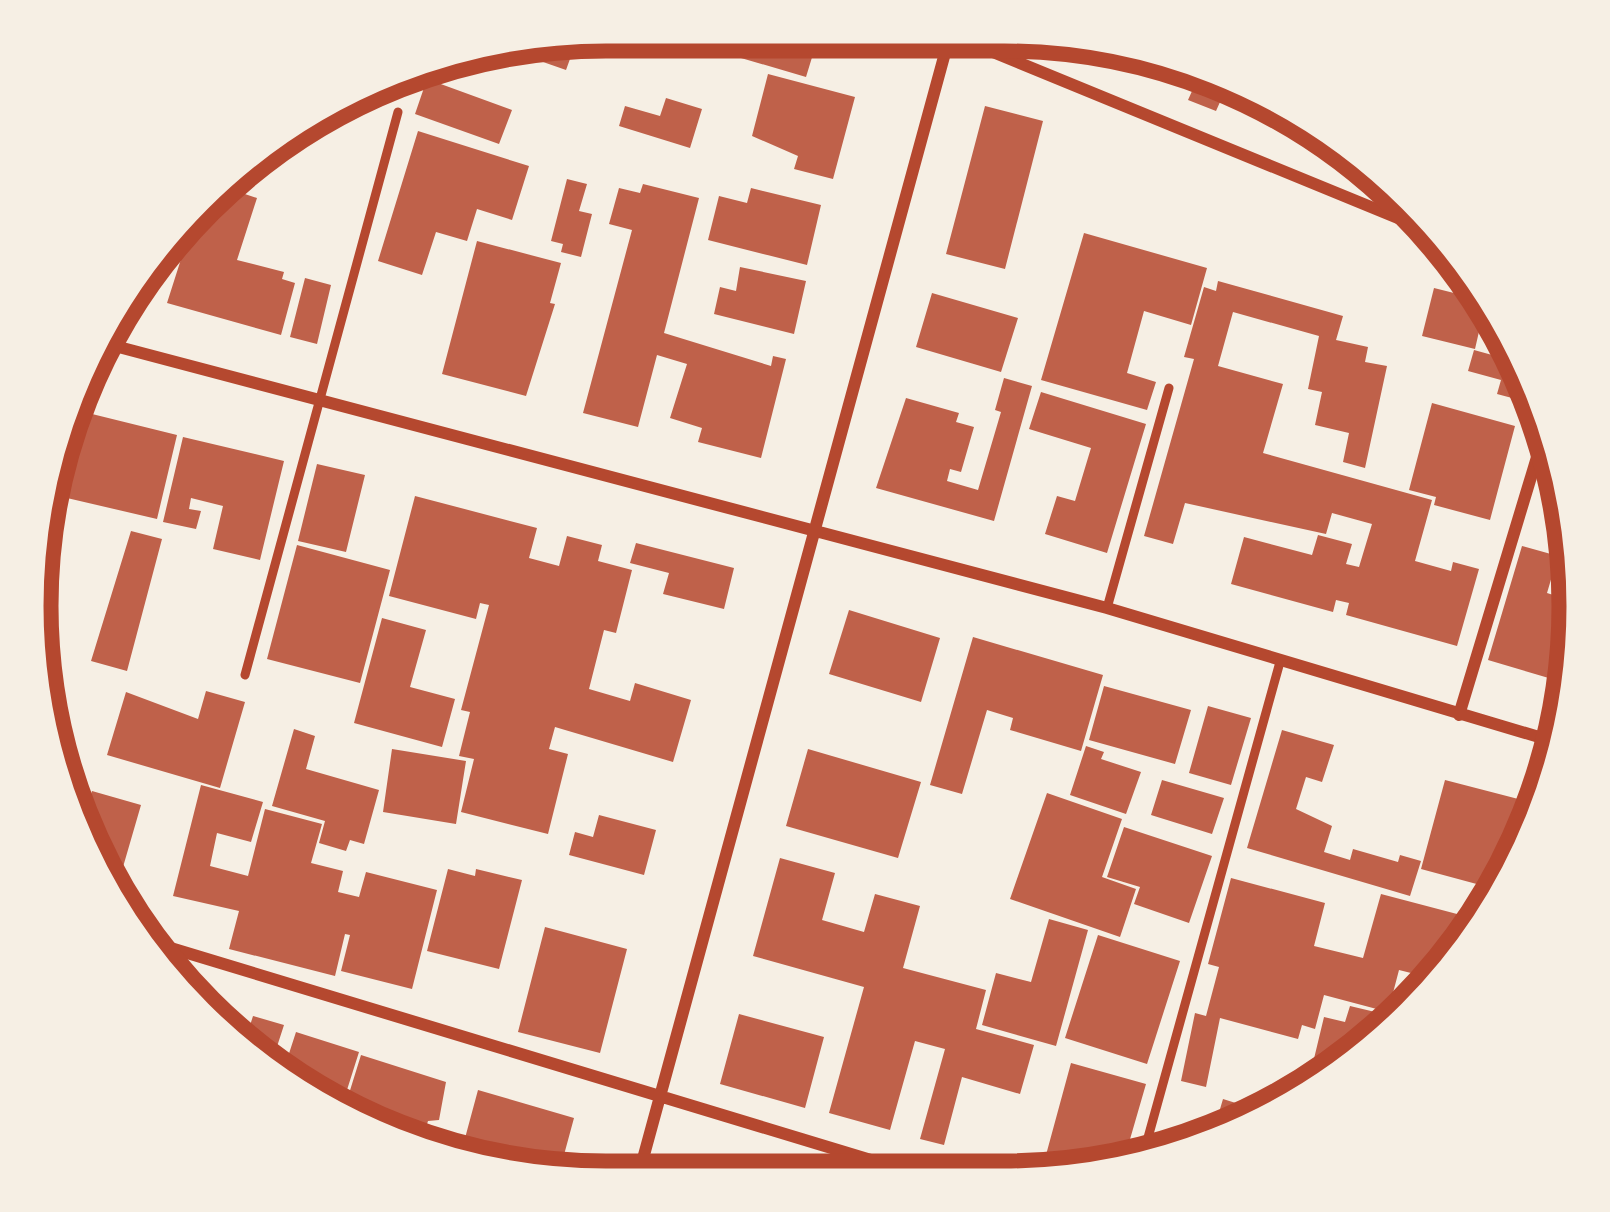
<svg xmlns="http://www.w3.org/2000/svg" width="1610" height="1212" font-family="'DM Sans',sans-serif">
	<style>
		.building { fill: #bf614a }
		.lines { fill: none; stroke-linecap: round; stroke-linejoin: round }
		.service { stroke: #b5482f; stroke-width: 9 }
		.minor { stroke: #b5482f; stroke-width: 12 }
		.rim { fill: none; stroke: #b5482f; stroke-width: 15 }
	</style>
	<rect width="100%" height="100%" fill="#f6efe4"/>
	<!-- building -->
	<path class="building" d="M639 31 804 37 817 41 806 77 683 41 681 48Z
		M579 34 566 70 494 45Z
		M1124 49 1154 50 1228 84 1216 111 1188 100 1197 80Z
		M768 74 855 97 833 179 794 169 798 156 752 136Z
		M427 79 512 110 499 144 415 114Z
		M666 98 702 109 690 148 619 126 625 106 660 116Z
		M985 106 1043 121 1005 269 946 254Z
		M418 131 529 166 512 220 477 209 467 241 436 232 422 275 378 261Z
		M1332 135 1355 158 1351 168 1323 156Z
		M567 179 587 184 579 211 592 214 581 257 561 252 563 244 551 241Z
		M643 184 699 198 664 333 771 366 773 356 786 359 761 458 698 442 702 428 670 418 687 364 657 355 638 427 583 413 632 230 609 224 619 188 640 193Z
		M221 186 257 198 237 260 284 272 282 279 295 283 281 335 167 303 182 256 158 248 173 226Z
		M751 188 821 205 807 265 708 240 719 196 747 203Z
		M1084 233 1207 268 1191 325 1144 311 1127 373 1156 382 1147 410 1041 380Z
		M477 241 561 263 550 303 555 304 526 396 442 374Z
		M740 267 806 281 794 334 714 314 720 287 736 291Z
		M305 278 331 285 317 344 290 337Z
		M1218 281 1343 316 1336 340 1368 347 1365 362 1387 366 1365 468 1343 462 1349 433 1315 425 1322 392 1308 389 1319 336 1233 312 1218 366 1283 384 1263 453 1432 500 1415 561 1451 571 1453 562 1479 569 1457 646 1346 615 1349 603 1336 600 1333 612 1231 584 1244 537 1312 555 1318 535 1352 544 1346 564 1359 567 1372 524 1332 513 1326 534 1185 503 1173 544 1144 536 1194 359 1184 357 1204 287 1216 291Z
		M1434 288 1486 301 1475 349 1422 336Z
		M932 293 1018 318 1001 372 916 347Z
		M1474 350 1514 361 1527 402 1497 394 1501 380 1468 371Z
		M1004 378 1032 386 994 521 876 488 906 398 959 413 956 422 974 427 961 472 950 469 947 481 978 490 1001 412 995 410Z
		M1041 392 1146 424 1107 553 1045 534 1057 496 1075 501 1091 448 1029 429Z
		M1432 403 1515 426 1490 520 1434 505 1436 497 1409 490Z
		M69 410 79 413 55 499 41 493Z
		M88 413 177 435 157 519 67 498Z
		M183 437 284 461 260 560 213 549 223 506 191 498 189 509 201 511 196 529 163 522Z
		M317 464 365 475 346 552 298 541Z
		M415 496 537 528 529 558 559 566 567 536 602 545 598 561 632 570 616 633 604 630 589 689 630 701 635 683 691 700 673 762 555 727 549 749 568 754 548 834 461 812 474 759 459 756 470 712 461 710 489 605 480 603 476 619 389 596Z
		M131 531 162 539 127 671 91 661Z
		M636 543 734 568 724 609 663 594 669 573 630 563Z
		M297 545 390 570 360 683 267 659Z
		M1522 546 1558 556 1547 593 1569 600V684L1488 660Z
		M849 610 940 638 921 702 829 674Z
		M382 618 426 630 410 687 455 699 442 747 354 723Z
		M973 637 1103 675 1081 751 1010 730 1013 718 987 710 962 794 930 785Z
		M1104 686 1191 710 1175 764 1089 740Z
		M206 691 245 702 220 788 107 755 126 692 198 719Z
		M1208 706 1251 718 1231 785 1189 773Z
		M294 729 315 736 306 769 379 790 364 844 350 840 346 851 319 843 325 821 272 806Z
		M1282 730 1334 745 1322 782 1306 777 1296 809 1332 826 1324 852 1350 860 1353 849 1398 862 1400 855 1421 861 1410 896 1247 848Z
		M1086 746 1104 752 1101 759 1141 772 1126 814 1070 795Z
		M392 749 466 761 456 824 383 812Z
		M808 749 921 782 898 858 786 826Z
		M58 776 82 784 73 816 61 792Z
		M1162 780 1224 798 1212 834 1151 815Z
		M1445 780 1534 803 1483 925 1431 978 1399 970 1388 1012 1324 995 1315 1029 1302 1025 1298 1039 1220 1018 1206 1087 1181 1081 1195 1013 1206 1016 1219 967 1208 964 1231 878 1325 903 1314 946 1363 958 1381 894 1476 919 1484 886 1421 869Z
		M201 785 263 802 251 842 217 833 210 866 248 876 265 809 322 824 311 863 343 871 338 892 359 897 366 872 437 890 412 989 341 971 350 935 345 934 335 976 229 949 239 911 173 896Z
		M92 791 141 805 114 898 79 829Z
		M1047 793 1122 819 1102 877 1136 889 1120 937 1010 899Z
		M599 815 656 830 644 875 569 855 575 832 593 837Z
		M1124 827 1212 856 1189 923 1134 904 1140 887 1107 877Z
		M780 858 835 873 822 920 864 932 875 894 920 906 903 968 986 990 976 1029 1034 1045 1020 1094 962 1077 944 1145 920 1139 945 1049 915 1041 890 1130 829 1113 864 987 753 956Z
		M448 869 475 876 476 869 522 880 499 969 427 951Z
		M1049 919 1088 930 1056 1046 982 1025 996 973 1031 982Z
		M545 927 627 949 600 1053 518 1032Z
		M1098 935 1180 961 1147 1064 1065 1038Z
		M1350 1006 1392 1016 1325 1085 1306 1092 1324 1017 1345 1022Z
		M739 1014 824 1037 805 1108 720 1084Z
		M253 1016 284 1025 272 1062 246 1038Z
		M296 1032 359 1052 340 1112 317 1104 283 1072Z
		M361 1055 446 1082 439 1120 428 1121 422 1140 343 1113Z
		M1071 1063 1146 1084 1124 1160 1079 1177H1040Z
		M478 1090 574 1118 558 1177H530L461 1153Z
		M1223 1099 1258 1110 1215 1126Z"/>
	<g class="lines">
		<!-- service -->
		<path class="service" d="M1107 608 1169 388
			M245 675 398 112
			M1144 1152 1280 662"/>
		<!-- minor -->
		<path class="minor" d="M971 43 1427 230
			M96 341 1107 608 1559 743
			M1459 715 1544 434
			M141 939 927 1177
			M638 1177 948 42"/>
	</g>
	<!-- crop -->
	<path d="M0 0H1610V1212H0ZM606 51H1004A555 555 0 0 1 1559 606V606A555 555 0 0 1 1004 1161H606A555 555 0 0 1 51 606V606A555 555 0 0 1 606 51Z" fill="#f6efe4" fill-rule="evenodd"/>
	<path class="rim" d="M606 51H1004A555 555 0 0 1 1559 606V606A555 555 0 0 1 1004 1161H606A555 555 0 0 1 51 606V606A555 555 0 0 1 606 51Z"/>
</svg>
